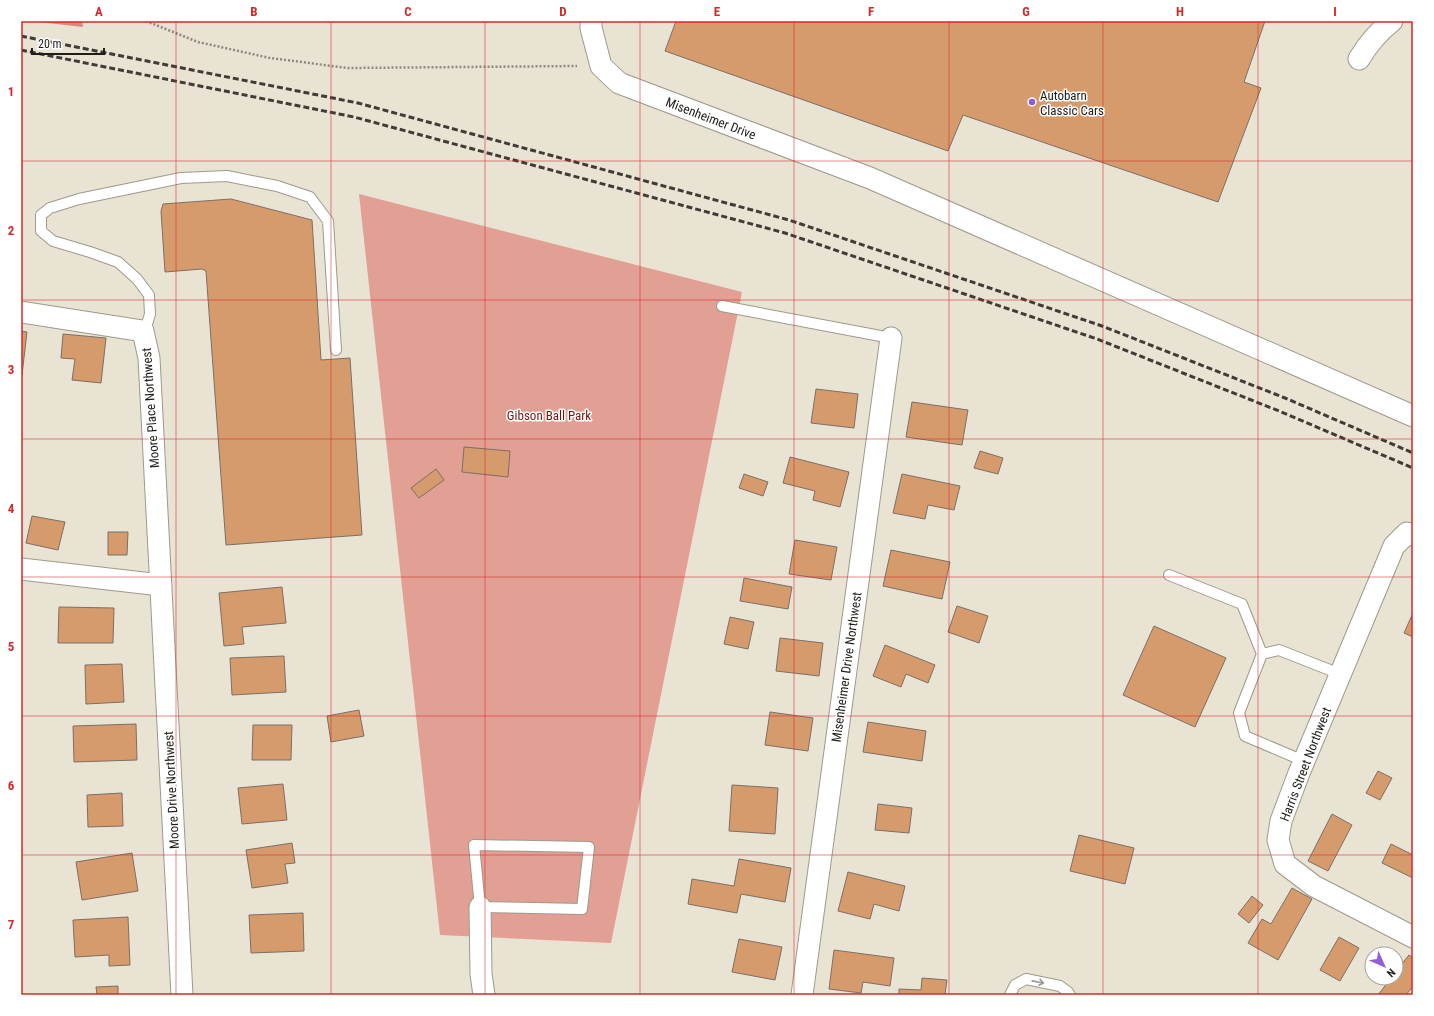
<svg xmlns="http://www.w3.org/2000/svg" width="1434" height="1016" font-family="'Roboto Condensed',sans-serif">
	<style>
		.green { fill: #e29f94 }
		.forest { fill: #d5897e }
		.building { fill: #d69b6c; stroke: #7c6f65 }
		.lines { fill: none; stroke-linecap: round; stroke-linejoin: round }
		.lane-casing { stroke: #9f998b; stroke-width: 12 }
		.street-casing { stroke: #9f998b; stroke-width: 23 }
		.path { stroke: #8d897e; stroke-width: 2.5; stroke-dasharray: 2 2; stroke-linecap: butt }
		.lane { stroke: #fff; stroke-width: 10 }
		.street { stroke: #fff; stroke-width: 21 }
		.rail { stroke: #3f3b35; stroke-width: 3; stroke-dasharray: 6 3; stroke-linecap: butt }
		.oneway { stroke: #9b9997 }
		.grid { fill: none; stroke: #d62828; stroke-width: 1; stroke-opacity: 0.55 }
		.poi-dot { fill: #905ed7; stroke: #fff; stroke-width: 1.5 }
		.labels { text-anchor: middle; stroke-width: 3; stroke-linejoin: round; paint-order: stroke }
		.poi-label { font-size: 13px; fill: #201d18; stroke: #fff; text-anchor: start }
		.street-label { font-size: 13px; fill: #201d18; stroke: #fff }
		.park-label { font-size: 13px; fill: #701611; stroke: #fff }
		.neatline { fill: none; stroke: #d62828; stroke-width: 1.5 }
		.grid-label { font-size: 13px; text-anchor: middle; font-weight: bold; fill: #d62828 }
	</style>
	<rect width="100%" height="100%" fill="#e9e3d4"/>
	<!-- green -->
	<path class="green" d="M359 194 742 292 611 943 440 935Z"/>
	<!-- forest -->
	<path class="forest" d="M30 21H82L83 27Z"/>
	<!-- building -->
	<path class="building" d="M676 21H1265L1244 82 1261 88 1218 202 963 115 948 151 665 51Z
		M231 199 312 220 321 360 350 358 362 535 226 545 206 271 202 269 165 272 161 211 163 204Z
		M21 331 27 332 22 375 21 374Z
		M63 334 106 338 101 383 72 380 75 359 61 358Z
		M816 389 858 394 854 428 811 423Z
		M912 402 968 410 962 445 906 437Z
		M464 447 510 451 508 477 462 472Z
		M980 451 1003 458 998 474 974 468Z
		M790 457 849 472 840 507 813 500 815 491 783 483Z
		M436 469 444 480 419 498 411 488Z
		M744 474 768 482 763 496 739 488Z
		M902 474 960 486 954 510 928 505 925 519 893 513Z
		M32 516 65 522 58 550 26 543Z
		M108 532H128L127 555H108Z
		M795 540 837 547 831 580 789 574Z
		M891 550 950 562 942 599 883 586Z
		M744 578 792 587 788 609 740 601Z
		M282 587 286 623 242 627 244 644 224 646 219 593Z
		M957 606 988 616 979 643 948 632Z
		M59 607 114 608 113 643H58Z
		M1413 613V637L1404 633Z
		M730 617 754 622 748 649 724 644Z
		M1154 626 1226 658 1195 727 1123 695Z
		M780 638 823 643 819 676 776 671Z
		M885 645 935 665 928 683 906 674 901 687 873 676Z
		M284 656 286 692 232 695 230 658Z
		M122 664 124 702 86 704 85 665Z
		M359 710 364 736 331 742 327 716Z
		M770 712 813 718 808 751 765 745Z
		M868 722 926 731 922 761 863 752Z
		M136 724 137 760 74 762 73 726Z
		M253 725H292L291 760H252Z
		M1378 771 1392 778 1380 800 1366 793Z
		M283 784 287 820 242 824 238 788Z
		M732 785 778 788 775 834 729 831Z
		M122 793 123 826 88 827 87 795Z
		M878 804 912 808 909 833 875 830Z
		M1332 814 1352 825 1328 871 1308 861Z
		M1079 835 1134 848 1125 884 1070 871Z
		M292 843 295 863 285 864 288 883 252 888 246 850Z
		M1391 844 1413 855V878L1382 863Z
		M132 853 138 891 82 900 76 862Z
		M739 859 791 868 785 902 741 894 737 913 688 904 692 879 734 886Z
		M848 872 905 886 899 911 874 904 870 919 838 911Z
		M1292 888 1312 899 1278 960 1248 943 1262 919 1271 924Z
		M1252 896 1263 905 1249 923 1238 914Z
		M303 913 304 951 251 953 249 915Z
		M128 917 130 965 109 966V955L75 957 73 920Z
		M1339 937 1359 948 1340 981 1320 970Z
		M739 939 782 947 775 980 732 972Z
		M834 950 894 958 890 986 863 982 861 993 829 989Z
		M1409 955 1413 958V986L1406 995H1378L1391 978H1396V971Z
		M922 978 947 980 945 995H899V989L921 990Z
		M118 986V995H97L96 987Z"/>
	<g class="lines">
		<!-- lane casing -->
		<g class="lane-casing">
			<path id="lane" d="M722 306 891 338
				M143 331 147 324 150 314 149 295 137 279 118 262 90 252 53 241 41 231V215L50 208 79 199 181 178 227 176 277 186 310 197 328 221 336 350
				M1169 575 1242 604 1262 654
				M1304 761 1245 736 1239 713 1262 654 1279 650 1340 674
				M474 845 589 847 582 909 480 907Z
				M1010 995 1015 985 1026 979 1060 986 1068 992 1070 995"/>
		</g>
		<!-- street casing -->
		<g class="street-casing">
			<path id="street" d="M591 21V28L601 66 619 83 870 178 1413 416
				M1359 59C1368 44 1378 32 1392 21
				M21 312 143 331 149 358 182 995
				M1413 535 1407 533 1394 546 1299 773 1281 821 1278 840 1285 864 1314 886 1413 937
				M21 569 161 585
				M480 907 481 974 484 995
				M802 995 891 338"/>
		</g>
		<!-- path -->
		<path class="path" d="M146 21 198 42 270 58 348 68 577 66"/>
		<!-- lane -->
		<use href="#lane" class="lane"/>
		<!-- street -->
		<use href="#street" class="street"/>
		<!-- rail -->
		<path class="rail" d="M21 36 358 103 789 220 1102 326 1285 398 1413 453
			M21 50 354 117 785 233 1097 339 1279 411 1413 468"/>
	</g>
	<!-- one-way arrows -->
	<defs><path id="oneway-shaft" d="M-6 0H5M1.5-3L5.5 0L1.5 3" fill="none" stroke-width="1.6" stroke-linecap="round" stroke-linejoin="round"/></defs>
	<use class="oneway" href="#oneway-shaft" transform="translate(1038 982) rotate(11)"/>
	<!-- grid -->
	<path class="grid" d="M176 21V995M331 21V995M485 21V995M640 21V995M794 21V995M949 21V995M1103 21V995M1258 21V995M21 161H1413M21 300H1413M21 439H1413M21 577H1413M21 716H1413M21 855H1413"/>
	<!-- markers -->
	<circle class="poi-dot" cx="1032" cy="102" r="4"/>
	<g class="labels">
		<!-- poi labels -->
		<g class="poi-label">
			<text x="1040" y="100">Autobarn<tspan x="1040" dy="15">Classic Cars</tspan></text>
		</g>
		<!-- street labels -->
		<g class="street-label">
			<text transform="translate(711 118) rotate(21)" y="5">Misenheimer Drive</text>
			<text transform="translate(150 408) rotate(-94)" y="5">Moore Place Northwest</text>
			<text transform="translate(846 667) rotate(-82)" y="5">Misenheimer Drive Northwest</text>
			<text transform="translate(1305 764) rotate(-69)" y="5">Harris Street Northwest</text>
			<text transform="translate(171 790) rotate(-93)" y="5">Moore Drive Northwest</text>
		</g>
		<!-- park labels -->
		<g class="park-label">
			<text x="549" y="420">Gibson Ball Park</text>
		</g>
	</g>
	<!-- border -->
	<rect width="1434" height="1016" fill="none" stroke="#ffffff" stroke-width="44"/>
	<!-- north arrow -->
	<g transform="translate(1384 966) rotate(135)"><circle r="19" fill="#ffffff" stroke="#a6a5a3"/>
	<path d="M0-3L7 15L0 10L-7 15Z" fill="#905ed7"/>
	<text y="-6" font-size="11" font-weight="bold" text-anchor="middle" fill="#201d18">N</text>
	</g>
	<!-- scale -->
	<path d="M32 48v6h72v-6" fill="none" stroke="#201d18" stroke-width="2"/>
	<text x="38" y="48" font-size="12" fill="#201d18" stroke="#ffffff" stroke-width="3" paint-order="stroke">20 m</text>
	<rect x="22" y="22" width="1390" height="972" class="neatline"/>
	<g class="grid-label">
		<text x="99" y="16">A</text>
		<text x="254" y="16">B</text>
		<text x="408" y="16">C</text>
		<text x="563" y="16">D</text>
		<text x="717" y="16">E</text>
		<text x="871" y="16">F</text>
		<text x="1026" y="16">G</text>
		<text x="1180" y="16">H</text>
		<text x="1335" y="16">I</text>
		<text x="11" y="96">1</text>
		<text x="11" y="235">2</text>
		<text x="11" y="374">3</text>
		<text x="11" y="513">4</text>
		<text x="11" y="651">5</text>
		<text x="11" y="790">6</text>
		<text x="11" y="929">7</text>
	</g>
</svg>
